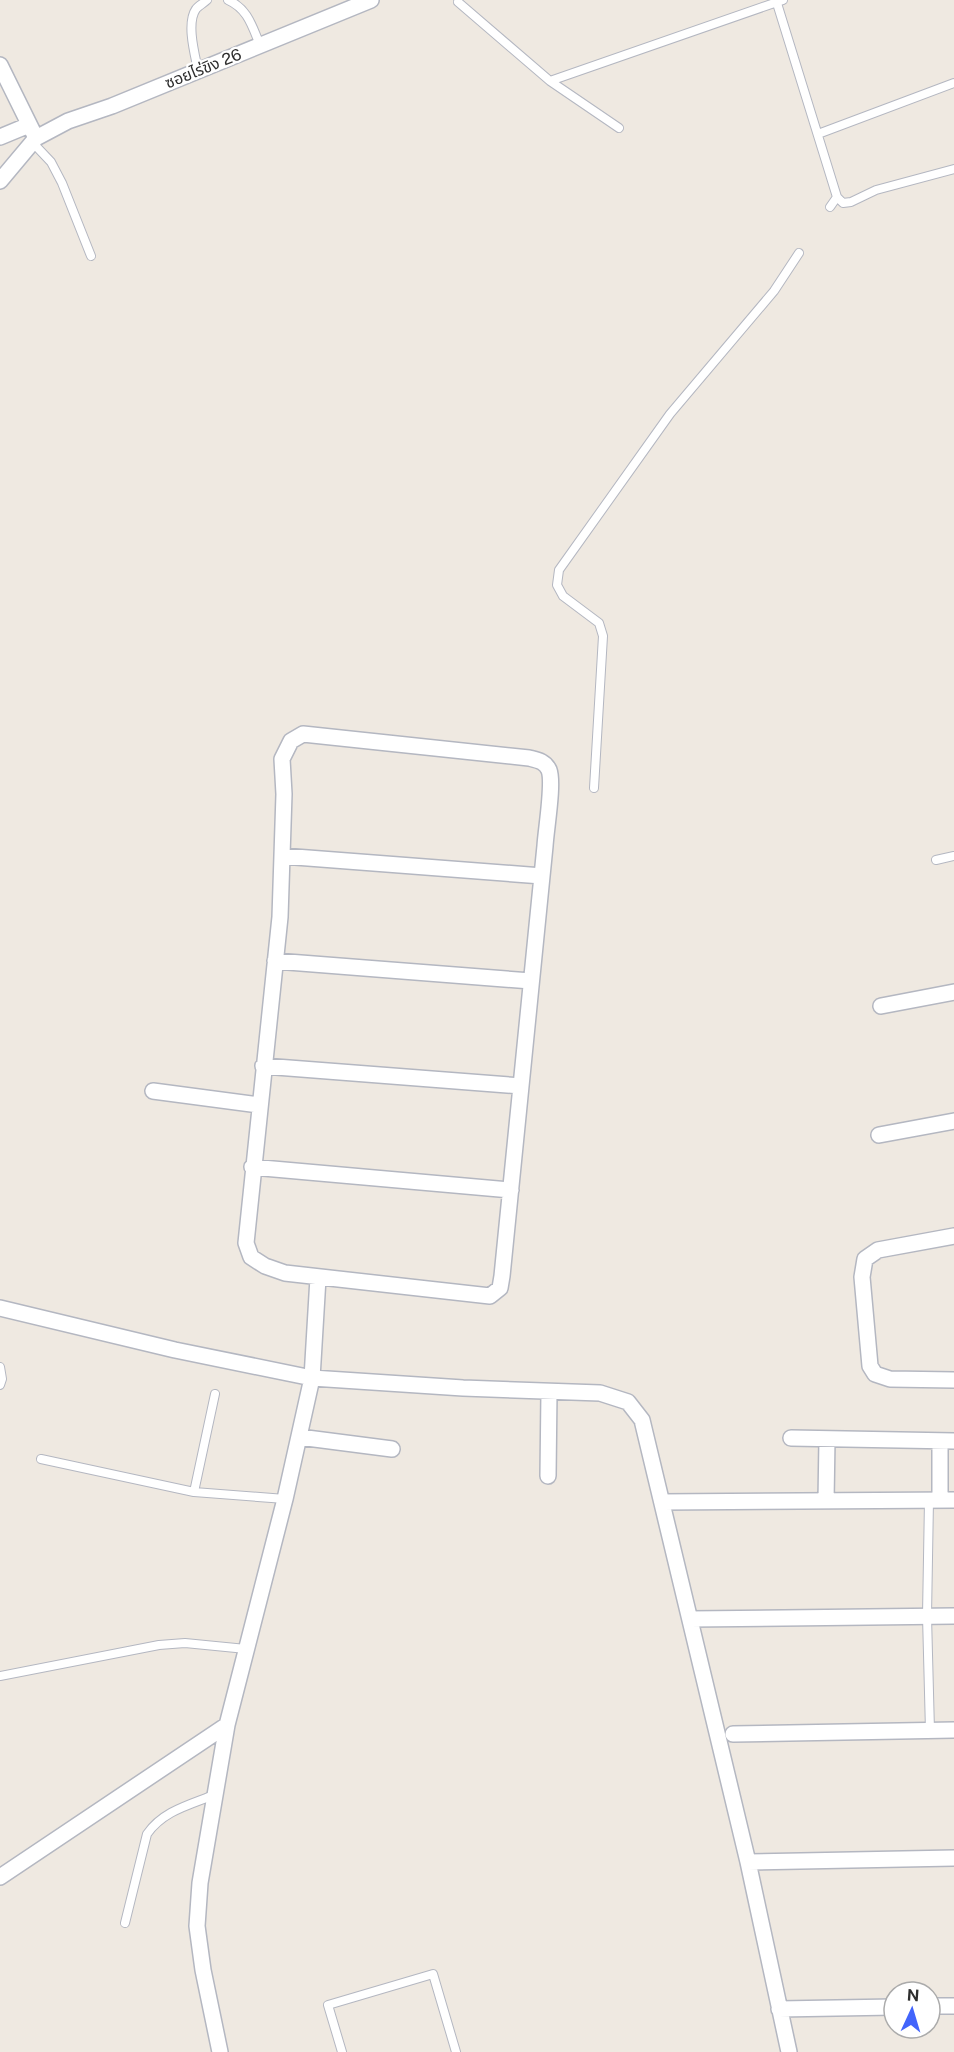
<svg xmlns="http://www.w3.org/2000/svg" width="954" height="2052" font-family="'Public Sans','Noto Sans Thai',sans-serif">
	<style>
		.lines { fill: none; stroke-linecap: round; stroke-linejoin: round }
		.lane-casing { stroke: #b4b7c1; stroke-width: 10 }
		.street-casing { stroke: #b4b7c1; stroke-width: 18 }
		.lane { stroke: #fff; stroke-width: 8 }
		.street { stroke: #fff; stroke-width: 15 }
		.labels { text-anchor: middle; stroke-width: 4.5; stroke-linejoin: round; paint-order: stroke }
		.street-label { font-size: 16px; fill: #2e2e2e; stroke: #fff }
	</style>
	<rect width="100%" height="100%" fill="#efe9e1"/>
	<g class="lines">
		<!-- lane casing -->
		<g class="lane-casing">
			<path id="lane" d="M228 0C248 9 252 26 260 45
				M776 0 837 197 843 203 851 202 876 190 954 169
				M458 2 550 81 783 0
				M198 70C195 55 186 23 196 9 198 6 204 3 207 0
				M550 81 619 128
				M818 134 954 83
				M33 143 51 162 62 183 91 256
				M830 207 837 197
				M594 788 603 636 599 623 563 596 557 585 559 570 670 414 774 291 799 253
				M936 860 954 856
				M0 1367 2 1379 0 1385
				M41 1459 194 1492 285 1499
				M194 1492 215 1394
				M929 1500 927 1616 930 1731
				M0 1676 159 1645 185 1643 246 1649
				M125 1923 147 1834C163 1811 189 1805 214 1795
				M342 2052 328 2005 433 1974 456 2052"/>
		</g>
		<!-- street casing -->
		<g class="street-casing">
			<path id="street" d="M0 65 36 138
				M0 137 29 125
				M0 181 36 138 68 121 112 106 371 0
				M303 734 529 758C537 760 545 761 549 770 554 783 546 829 545 846L502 1276 500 1288 490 1296 285 1273 265 1266 251 1257 246 1243 280 917 284 794 282 759 291 741Z
				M282 856 542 876
				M275 961 531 981
				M881 1006 954 992
				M263 1066 521 1086
				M153 1091 259 1105
				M879 1135 954 1121
				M252 1167 511 1190
				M954 1236 878 1250 865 1259 862 1277 870 1366 875 1374 890 1379 954 1380
				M0 1308 175 1350 312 1378 463 1388 600 1393 628 1402 642 1420 748 1862 789 2052
				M299 1437 392 1449
				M791 1438 954 1441
				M940 1441V1500
				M548 1476 549 1392
				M826 1501 827 1439
				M662 1502 954 1500
				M690 1619 954 1616
				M733 1734 954 1730
				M748 1862 954 1858
				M0 1877 227 1725
				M930 2006H954
				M779 2009 894 2007
				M220 2052 203 1970 197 1926 200 1883 227 1725 285 1499 312 1378 318 1278"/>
		</g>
		<!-- lane -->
		<use href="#lane" class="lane"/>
		<!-- street -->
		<use href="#street" class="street"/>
	</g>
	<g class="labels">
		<!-- street labels -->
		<g class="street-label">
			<text transform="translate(203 68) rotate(-22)" y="6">ซอยไร่ขิง 26</text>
		</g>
	</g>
	<!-- north arrow -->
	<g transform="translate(912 2010) rotate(4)"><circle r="28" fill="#ffffff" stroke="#ababab" stroke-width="1.5"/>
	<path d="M0-4.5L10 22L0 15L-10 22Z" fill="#4264fb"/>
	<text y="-9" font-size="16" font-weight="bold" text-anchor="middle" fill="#2e2e2e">N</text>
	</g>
</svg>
